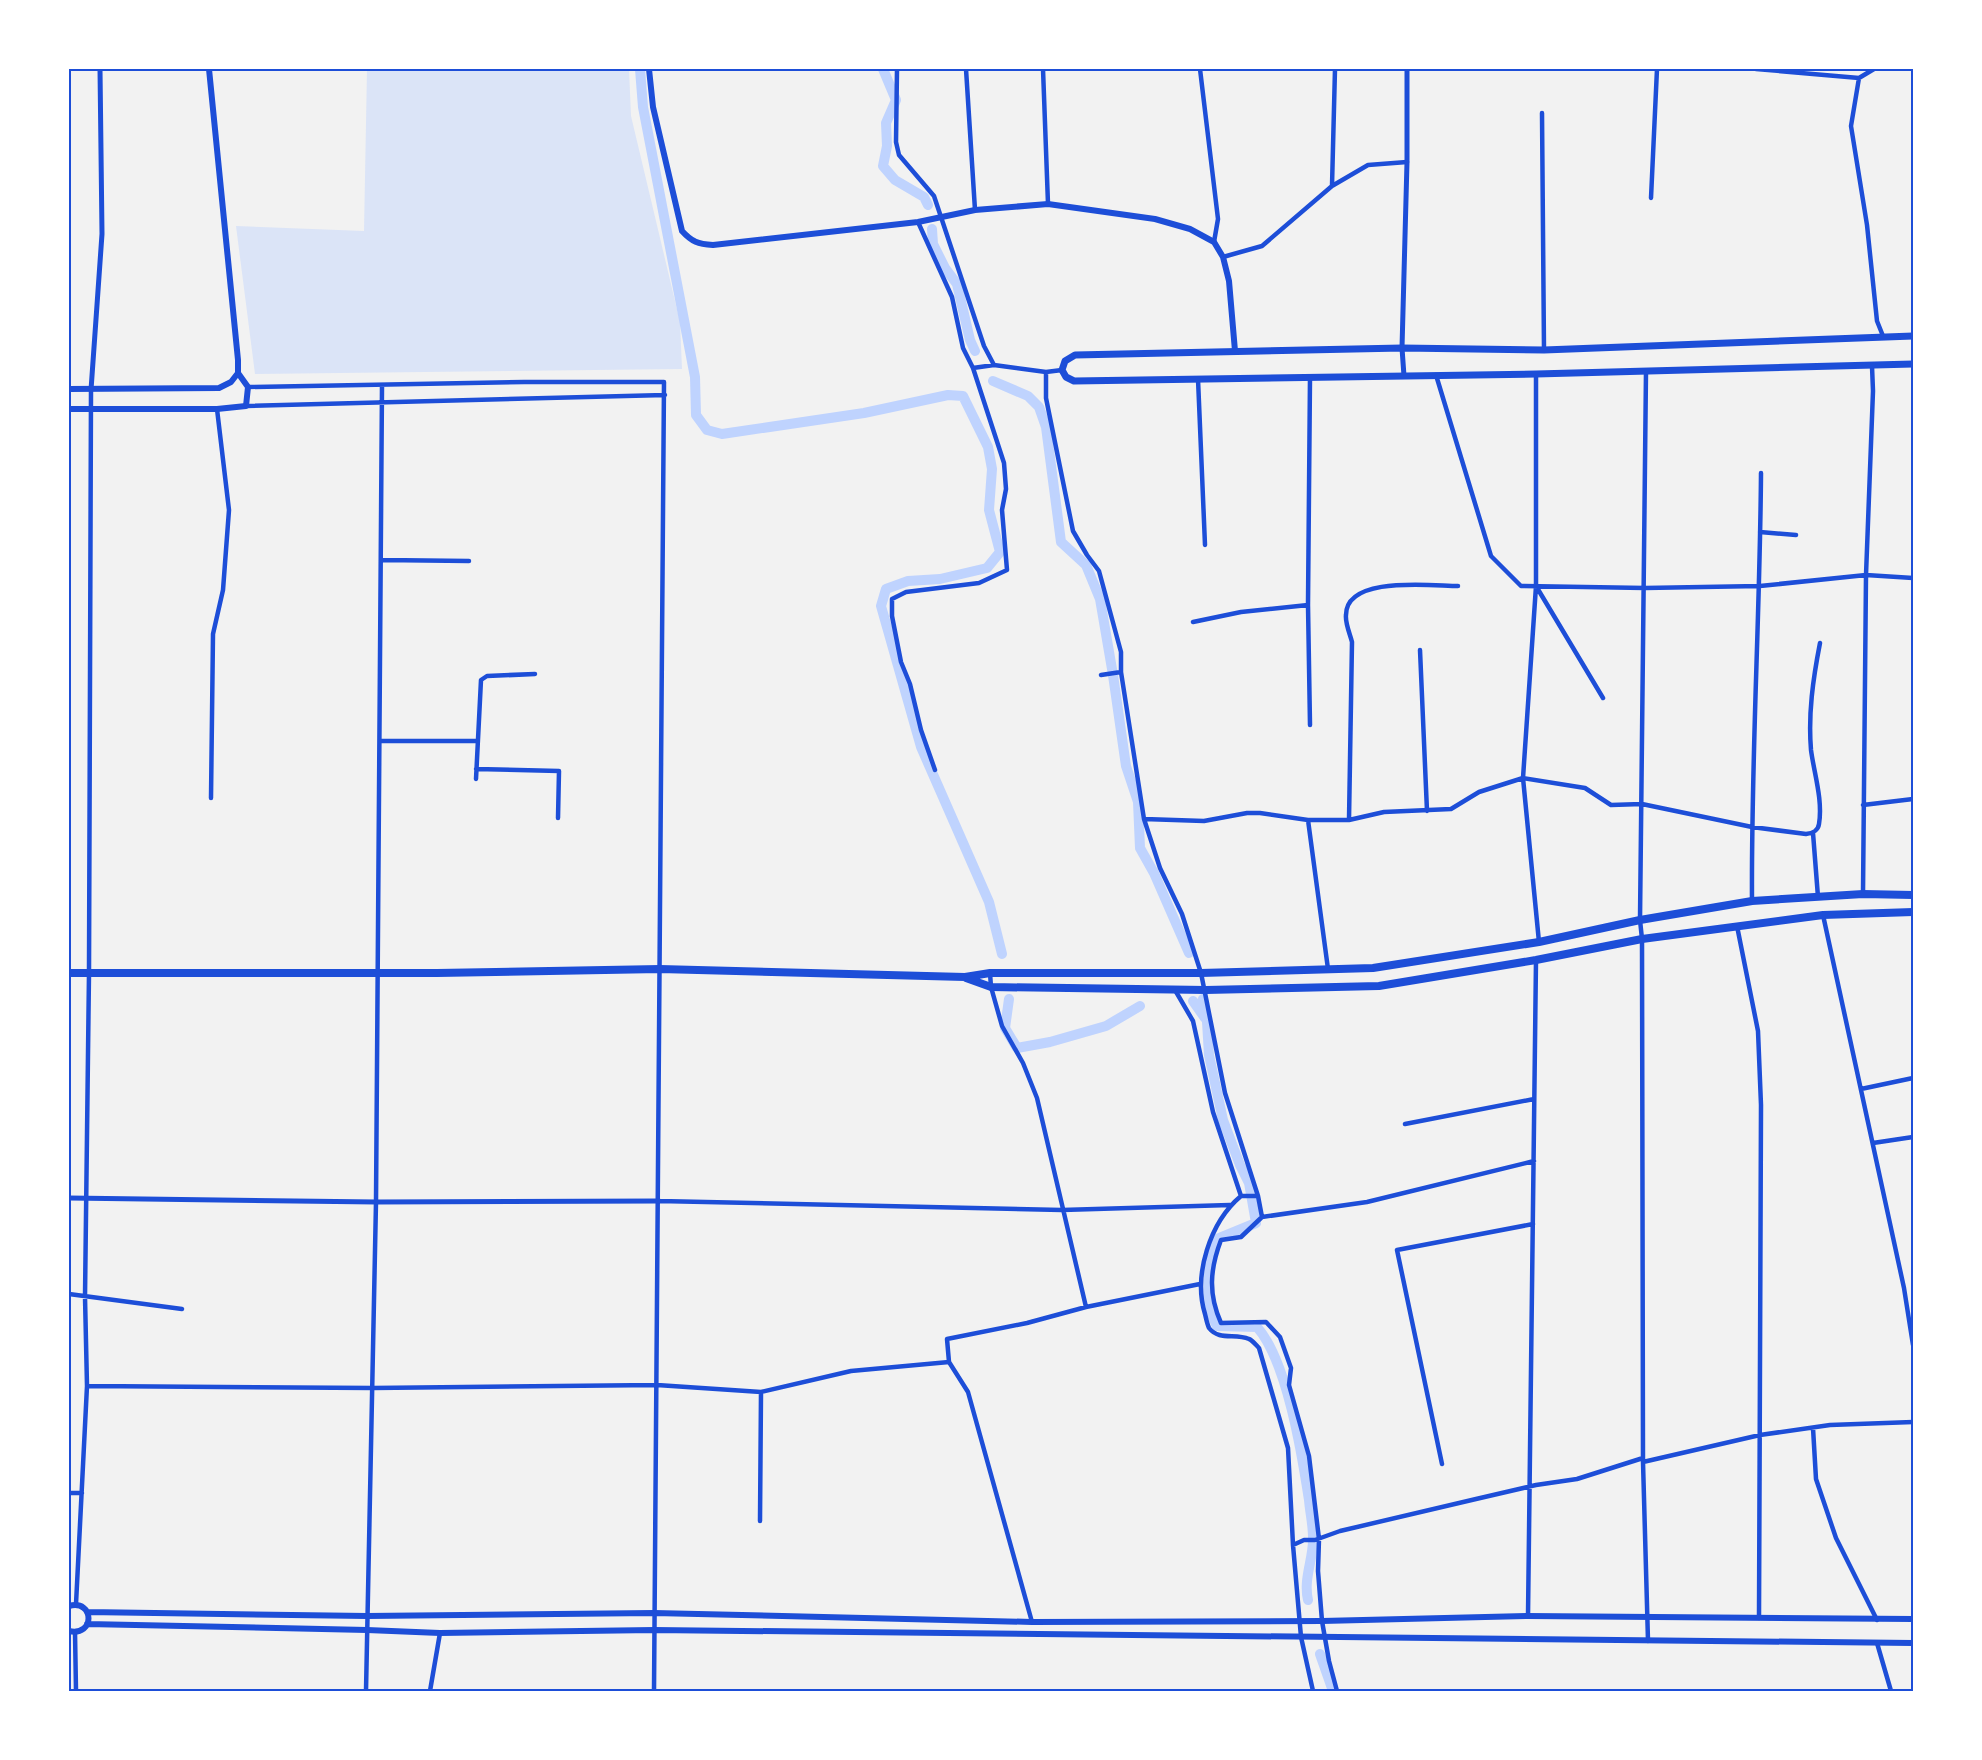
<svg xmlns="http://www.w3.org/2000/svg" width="1982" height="1760" font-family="'PT Sans',sans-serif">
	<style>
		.green { fill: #dbe4f7 }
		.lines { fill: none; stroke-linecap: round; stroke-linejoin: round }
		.canal { stroke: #bfd3fe; stroke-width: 10 }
		.minor { stroke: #1d4ed8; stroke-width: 4.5 }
		.tertiary { stroke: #1d4ed8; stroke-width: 5 }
		.secondary { stroke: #1d4ed8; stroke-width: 6 }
		.primary { stroke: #1d4ed8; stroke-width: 7 }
		.trunk { stroke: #1d4ed8; stroke-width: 8 }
		.neatline { fill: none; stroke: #1d4ed8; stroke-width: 2 }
	</style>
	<rect width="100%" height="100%" fill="#f2f2f2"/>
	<!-- green -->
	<path class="green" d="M367 69H629L631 116 680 322 682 369 255 374 236 226 364 231Z"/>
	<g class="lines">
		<!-- canal -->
		<path class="canal" d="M640 69 643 107 695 377 696 415 707 430 722 434 864 413 948 395 963 396 988 447 992 469 989 510 1000 552 987 568 940 579 908 581 886 589 881 606 921 747 989 902 1002 954
			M883 69 896 100 886 123 887 146 883 166 895 180 924 197 928 205
			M932 229 933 244 945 268 957 284 970 340 975 351
			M993 381 1028 396 1039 407 1046 427 1061 542 1086 565 1100 599 1113 675 1126 766 1138 802 1140 848 1154 873 1189 953
			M1009 999 1005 1028 1017 1048 1050 1042 1106 1026 1140 1006
			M1203 999 1207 1022 1209 1055 1223 1120 1240 1165 1249 1183 1256 1223 1217 1239 1209 1260 1208 1307 1217 1326 1257 1327C1287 1361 1302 1454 1309 1500 1310 1512 1313 1525 1313 1537 1314 1558 1303 1578 1308 1600
			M1193 1001 1205 1018
			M1320 1654 1333 1691"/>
		<!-- minor -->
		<path class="minor" d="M897 69 896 142 899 155 934 196 984 346 994 365
			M966 69 975 210
			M1043 69 1048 204
			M1200 69 1218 219 1214 242
			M1756 69 1859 78 1874 69
			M1859 78 1851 126 1867 225 1877 321 1883 336
			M1542 113 1544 350
			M1332 186 1335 69
			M1651 198 1657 69
			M918 222 952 297 963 348 973 368 1004 463 1006 489 1002 510 1007 570 979 583 906 592 892 599V616L901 662 910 684 921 730 935 770
			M1223 257 1262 246 1332 186 1368 165 1407 162
			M973 368 994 365 1046 372 1062 370
			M1646 371 1640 920 1642 939 1643 1462 1648 1641
			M1046 372V398L1073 531 1087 555 1099 571 1121 652V672L1144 819 1160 868 1182 914 1201 973 1225 1093 1258 1196 1262 1217 1241 1237 1221 1240C1210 1269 1208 1294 1221 1323L1266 1322 1280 1337 1291 1368 1289 1385 1309 1456 1319 1539 1318 1571 1322 1621 1329 1661 1337 1691
			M1536 374V586L1523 778 1539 942
			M1436 375 1491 556 1521 586 1645 588 1760 586 1866 575 1913 578
			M1310 377 1308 605 1310 725
			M1198 379 1205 545
			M248 387 524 382H664L654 1691
			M246 406 665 395
			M1760 532 1796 535
			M382 560 469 561
			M1536 586 1603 698
			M1193 622 1241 612 1308 605
			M1420 650 1427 811
			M1101 675 1121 672
			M381 741H477
			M476 769 559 771 558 818
			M476 779 481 680 487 676 535 674
			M211 798 213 634 223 590 229 510 217 409
			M1863 805 1913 799
			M1144 819 1204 821 1247 813H1260L1308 820H1349L1384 812 1451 809 1479 792 1523 778 1585 788 1611 805 1642 804 1752 827 1806 834C1813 833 1818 831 1819 824 1823 800 1814 773 1811 750 1808 714 1813 679 1820 643
			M1308 820 1328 969
			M1349 820 1352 642C1350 634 1345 623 1346 615 1346 575 1432 586 1458 586
			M1813 833 1818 897
			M1863 894 1866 575 1873 391 1872 366
			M1752 901C1751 759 1760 616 1761 473
			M1823 915 1904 1288 1913 1345
			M1737 926 1758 1031 1761 1105 1759 1618
			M990 973 991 987 1002 1026 1023 1063 1037 1098 1086 1307
			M1175 990 1193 1021 1213 1112 1241 1196
			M1861 1089 1913 1078
			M1405 1124 1534 1099
			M1873 1143 1913 1137
			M1258 1196H1241C1210 1222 1193 1275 1205 1314 1206 1318 1207 1324 1209 1328 1219 1341 1235 1333 1249 1339 1252 1340 1256 1345 1259 1348L1288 1448 1293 1545 1301 1637 1313 1691
			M659 1201 1062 1210 1230 1205
			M1262 1217 1367 1202 1534 1161
			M69 1294 182 1309
			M949 1362 947 1339 1027 1323 1086 1307 1200 1284
			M87 1386 373 1388 657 1385 761 1392 851 1371 949 1362 968 1392 1032 1622
			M1813 1428 1816 1479 1836 1538 1877 1620
			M1643 1462 1760 1435 1830 1425 1913 1422
			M1442 1464 1397 1250 1533 1224
			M69 1493H82
			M760 1521 761 1392
			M1293 1545 1304 1540H1315L1340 1531 1476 1499 1536 1485 1577 1479 1643 1458
			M76 1604 87 1386 85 1297 89 973 91 390
			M1528 1616 1536 960
			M75 1632 76 1691
			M1877 1643 1891 1691
			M366 1691 376 1202 382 386
			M430 1691 440 1633"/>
		<!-- tertiary -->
		<path class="tertiary" d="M1404 376 1402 348 1407 162V69
			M91 390 102 234 100 69
			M69 1198 376 1202 659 1201"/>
		<!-- secondary -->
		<path class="secondary" d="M209 69 238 360V373
			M649 69 653 107 682 231C692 242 698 244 713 245L918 222 975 210 1048 204 1155 219 1190 229 1214 242 1223 257 1229 281 1235 351
			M69 389 219 388 231 382 238 373
			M69 409H217L246 406 248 387 238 373
			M69 1606C95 1599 95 1637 69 1631
			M87 1612 367 1616 654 1613 1032 1622 1322 1621 1528 1616 1913 1619
			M87 1624 367 1630 440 1633 654 1630 1913 1643"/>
		<!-- primary -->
		<path class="primary" d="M1913 336 1544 350 1402 348 1075 355 1065 361 1062 370 1066 377 1074 381 1536 374 1913 364"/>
		<!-- trunk -->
		<path class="trunk" d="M69 973H437L660 969 965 977 990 973H1201L1373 968 1539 942 1640 920 1752 901 1863 894 1913 895
			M966 978 991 987 1206 990 1379 986 1536 960 1642 939 1823 915 1913 912"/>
	</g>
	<!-- border -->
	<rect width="1982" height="1760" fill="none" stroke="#ffffff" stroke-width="141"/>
	<rect x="70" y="70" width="1842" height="1620" class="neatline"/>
</svg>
